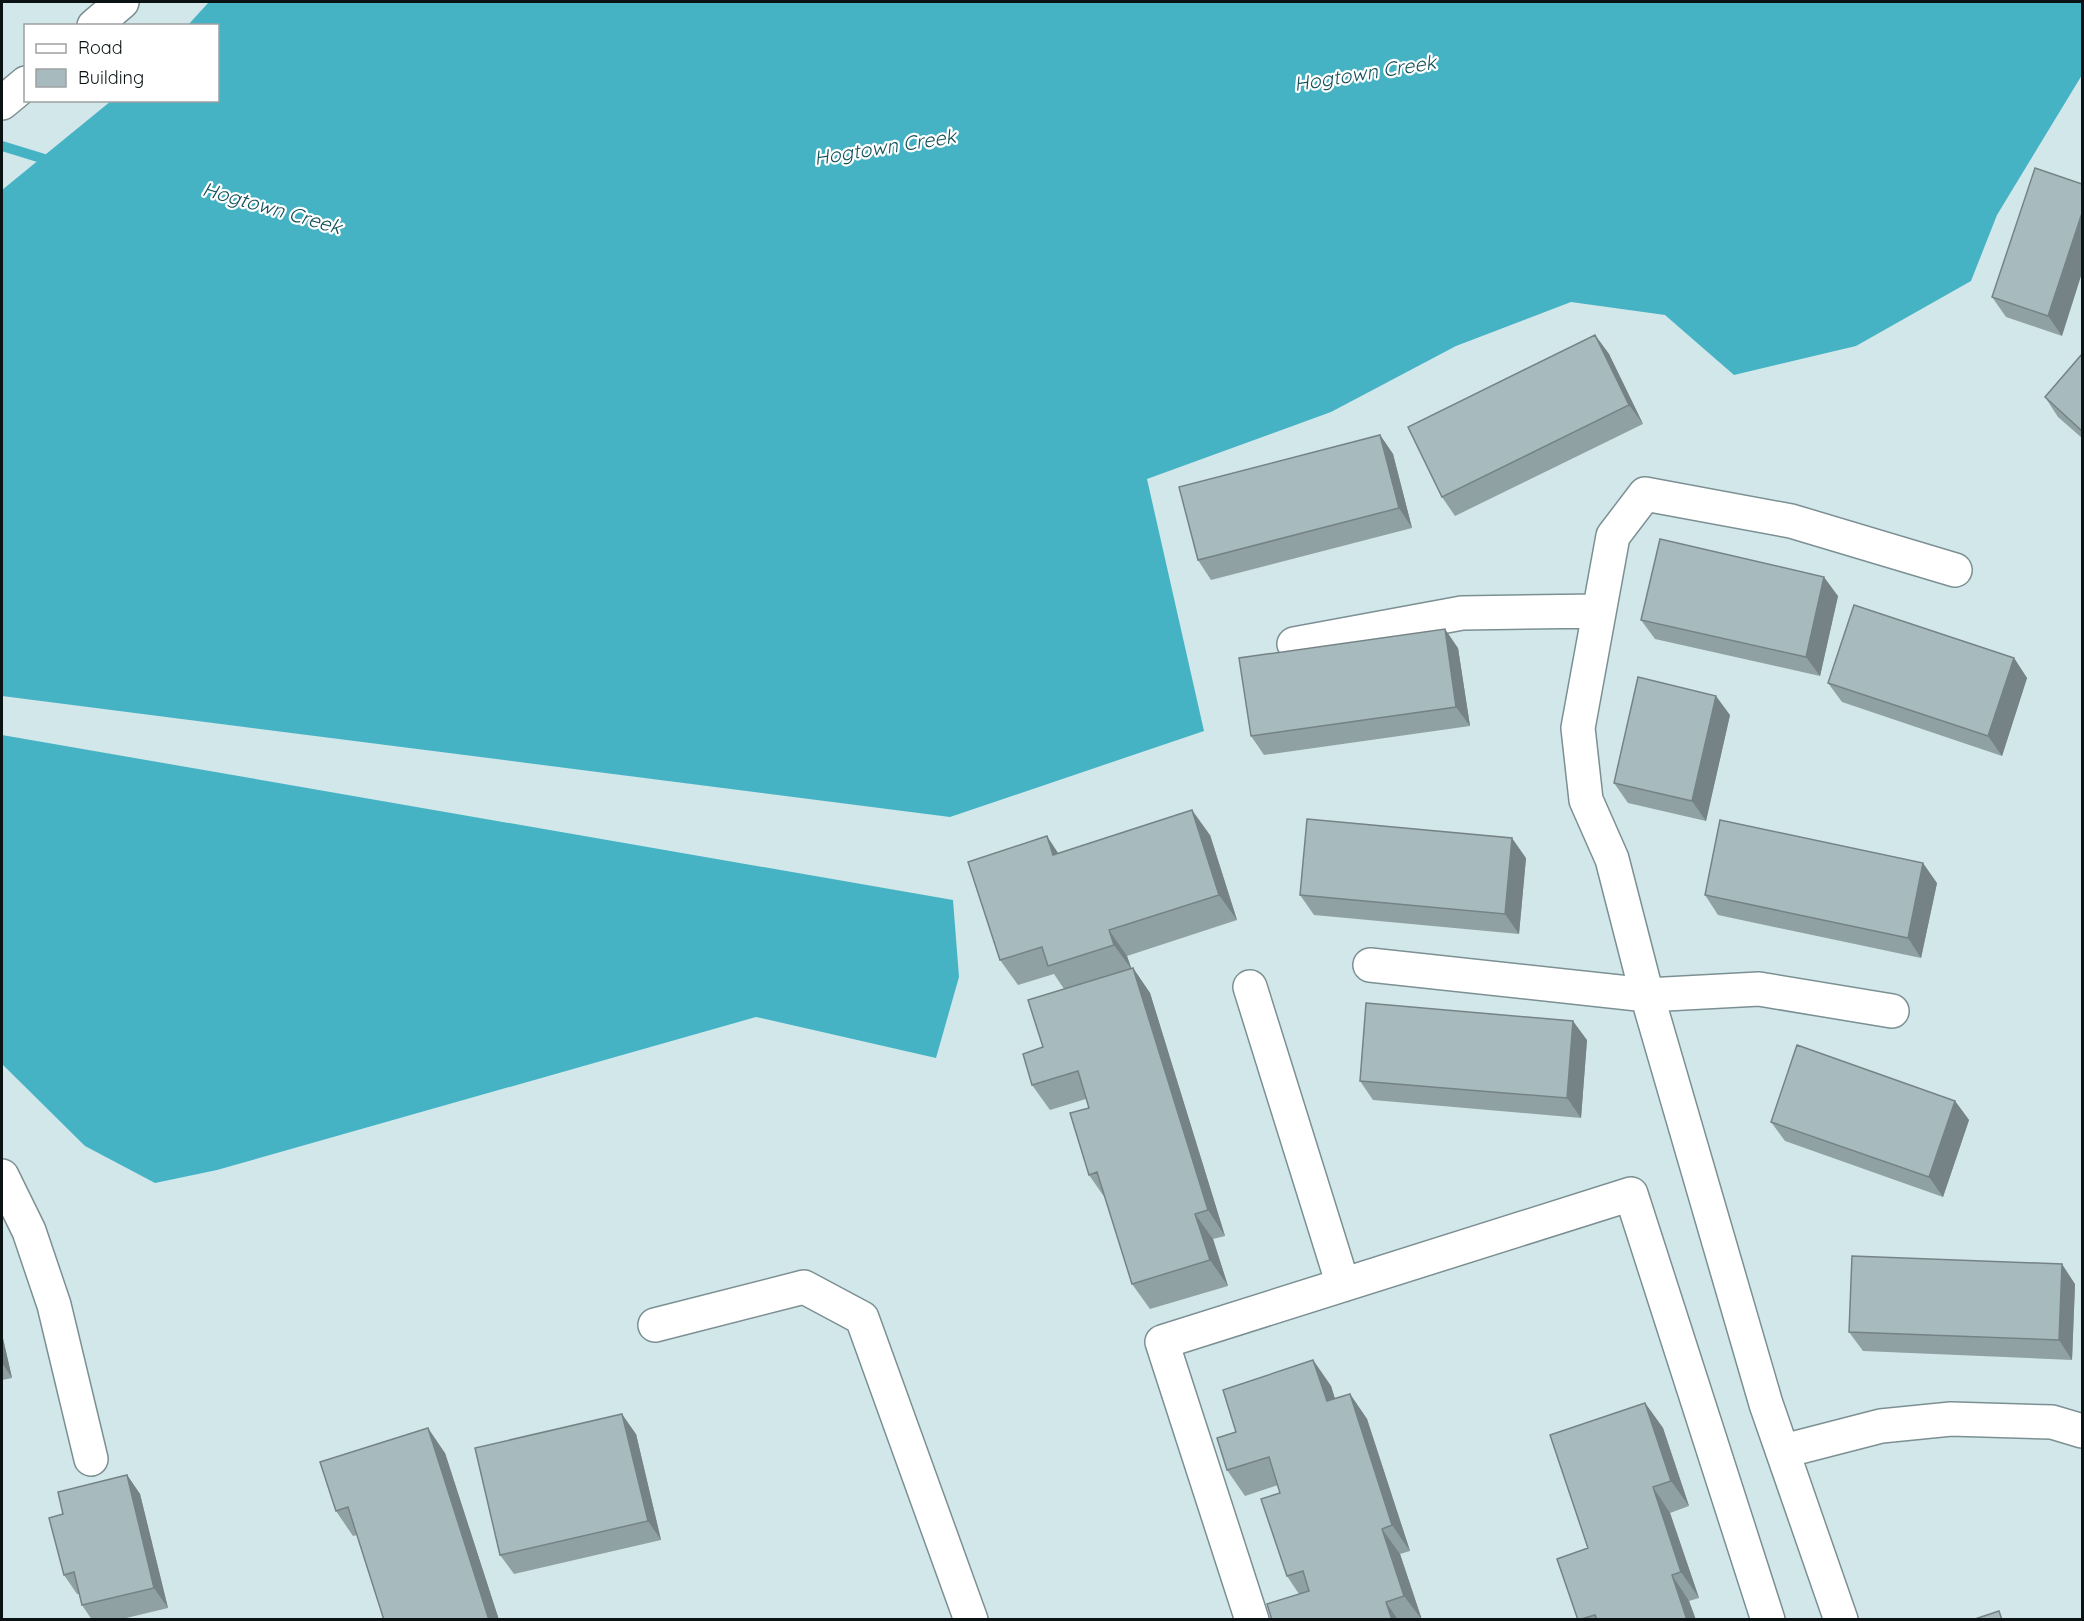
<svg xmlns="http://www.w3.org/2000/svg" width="2084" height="1621" font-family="Quicksand,sans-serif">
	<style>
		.forest { fill: #46b3c5 }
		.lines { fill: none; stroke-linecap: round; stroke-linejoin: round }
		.stream { stroke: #46b3c5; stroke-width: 10 }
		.minor-casing { stroke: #7c9093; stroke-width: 36 }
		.minor { stroke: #fff; stroke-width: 33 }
		.wall { fill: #90a1a4 }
		.shaded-wall { fill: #758386 }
		.building { fill: #a7bbbf; stroke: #758386; stroke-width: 1.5 }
		.labels { text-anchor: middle; stroke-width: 4.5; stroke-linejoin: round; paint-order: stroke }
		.water-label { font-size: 20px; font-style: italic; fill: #13515b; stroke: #fff }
	</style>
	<rect width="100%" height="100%" fill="#d2e7ea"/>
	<!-- forest -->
	<path class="forest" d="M209 2H2082V75L1997 215 1971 281 1856 346 1734 375 1665 315 1571 302 1456 346 1331 412 1147 479 1204 731 950 817 2 696V190L111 101 218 100V26L188 25Z
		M2 735 953 900 959 977 936 1058 756 1017 217 1170 155 1183 85 1146 2 1064Z"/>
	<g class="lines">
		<!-- stream -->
		<path class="stream" d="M2 146 338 249 1706 39 1776 2"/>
		<!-- minor casing -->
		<g class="minor-casing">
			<path id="minor" d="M94 26 122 2
				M2 103 26 83
				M1294 644 1462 613 1599 611
				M1370 965 1647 995 1612 859 1586 800 1578 728 1613 536 1645 494 1791 521 1955 570
				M1250 987 1343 1285
				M2 1176 29 1231 54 1305 91 1459
				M655 1325 804 1287 862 1318 971 1620
				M1784 1451 1881 1426 1951 1419 2052 1422 2082 1431
				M1252 1620 1162 1342 1631 1194 1768 1620
				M1841 1620 1766 1404 1647 995 1759 989 1892 1011"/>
		</g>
		<!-- minor -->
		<use href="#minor" class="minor"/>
	</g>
	<!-- wall -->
	<path class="wall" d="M2035 168 2062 336 2006 317 1992 297Z
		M1595 335 1609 354 1643 424 1455 516 1442 497Z
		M2082 354V438L2058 417 2045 397Z
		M1380 435 1393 454 1412 528 1211 580 1198 560Z
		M1838 596 1820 676 1655 639 1641 620Z
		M1458 648 1470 726 1264 755 1251 736Z
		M2014 658 2027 678 2002 756 1842 702 1828 683Z
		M1730 715 1706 821 1628 803 1614 783Z
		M1210 835 1237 920 1127 956 1131 968H1133L1150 993 1225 1236 1213 1239 1228 1286 1150 1309 1132 1284 1105 1198 1089 1175V1108L1086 1099 1050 1110 1032 1085 1043 1047 1064 989 1054 974 1018 985 1000 960 1058 853Z
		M1526 858 1519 934 1314 915 1300 895Z
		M1937 883 1921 958 1718 915 1705 895Z
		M1587 1040 1581 1118 1373 1100 1360 1081Z
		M1955 1101 1969 1120 1943 1197 1785 1141 1771 1122Z
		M2075 1284 2072 1360 1863 1351 1849 1332Z
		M2 1334 12 1378 2 1380Z
		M1313 1360 1331 1386 1335 1399 1350 1394 1367 1419 1410 1551 1400 1554 1422 1620H1272L1299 1594 1287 1576 1280 1493 1278 1485 1245 1496 1227 1470 1236 1432Z
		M1645 1403 1663 1428 1689 1506 1670 1513 1699 1598 1689 1601 1696 1620H1578L1588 1548Z
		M636 1434 661 1540 514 1574 500 1555Z
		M445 1453 499 1620H384L357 1535 353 1536 336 1511Z
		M127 1475 140 1494 168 1608 118 1620H92L82 1605 80 1594H77L64 1575 63 1514Z"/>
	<!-- shaded-wall -->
	<path class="shaded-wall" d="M2082 213V273L2062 336 2048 316Z
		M1595 335 1609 354 1643 424 1629 405Z
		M1380 435 1393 454 1412 528 1399 508Z
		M1824 577 1838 596 1820 676 1806 657Z
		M1445 629 1458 648 1470 726 1456 707Z
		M2014 658 2027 678 2002 756 1988 736Z
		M1716 696 1730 715 1706 821 1692 801Z
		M1192 810 1210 835 1237 920 1219 895Z
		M1047 836 1064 862 1053 855Z
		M1512 838 1526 858 1519 934 1505 914Z
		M1923 863 1937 883 1921 958 1908 938Z
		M1109 930 1127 956 1132 970 1114 945Z
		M1133 968 1150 993 1225 1236 1208 1210Z
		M1573 1021 1587 1040 1581 1118 1567 1098Z
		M1955 1101 1969 1120 1943 1197 1929 1177Z
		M1195 1214 1213 1239 1228 1286 1210 1260Z
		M2062 1264 2075 1284 2072 1360 2059 1340Z
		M2 1334 12 1378 2 1363Z
		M1313 1360 1331 1386 1344 1427 1327 1401Z
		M1350 1394 1367 1419 1410 1551 1392 1525Z
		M1645 1403 1663 1428 1689 1506 1671 1481Z
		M622 1414 636 1434 661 1540 648 1521Z
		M428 1428 445 1453 499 1620H489Z
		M127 1475 140 1494 168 1608 154 1588Z
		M1653 1487 1670 1513 1699 1598 1681 1572Z
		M1382 1529 1400 1554 1422 1620 1404 1596Z
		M1672 1575 1689 1601 1696 1620H1687Z
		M1386 1602 1398 1620H1392Z"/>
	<!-- building -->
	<path class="building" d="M2035 168 2082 184V213L2048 316 1992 297Z
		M1595 335 1629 405 1442 497 1408 427Z
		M2082 354V431L2045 397Z
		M1380 435 1399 508 1198 560 1179 487Z
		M1660 539 1824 577 1806 657 1641 620Z
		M1854 605 2014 658 1988 736 1828 683Z
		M1445 629 1456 707 1251 736 1239 658Z
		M1638 677 1716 696 1692 801 1614 783Z
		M1192 810 1219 895 1109 930 1114 945 1048 966 1042 947 1000 960 968 862 1047 836 1053 855Z
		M1307 819 1512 838 1505 914 1300 895Z
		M1720 820 1923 863 1908 938 1705 895Z
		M1133 968 1208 1210 1195 1214 1210 1260 1132 1284 1097 1172 1089 1175 1070 1113 1089 1108 1078 1071 1032 1085 1023 1054 1043 1047 1028 1000Z
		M1366 1003 1573 1021 1567 1098 1360 1081Z
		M1797 1045 1955 1101 1929 1177 1771 1122Z
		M1852 1256 2062 1264 2059 1340 1849 1332Z
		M1313 1360 1327 1401 1350 1394 1392 1525 1382 1529 1404 1596 1386 1602 1392 1620H1272L1267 1604 1309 1591 1303 1571 1287 1576 1261 1499 1280 1493 1269 1457 1227 1470 1217 1438 1236 1432 1223 1390Z
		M1645 1403 1671 1481 1653 1487 1681 1572 1672 1575 1687 1620H1597L1595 1615 1578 1620 1557 1559 1588 1548 1550 1435Z
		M622 1414 648 1521 500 1555 475 1448Z
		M428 1428 489 1620H384L348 1507 336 1511 320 1462Z
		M127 1475 154 1588 82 1605 74 1572 64 1575 49 1518 63 1514 58 1492Z
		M1999 1611 2002 1620H1972Z"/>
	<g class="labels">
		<!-- water labels -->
		<g class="water-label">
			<text transform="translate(1365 73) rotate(-9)" y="7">Hogtown Creek</text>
			<text transform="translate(885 147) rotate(-9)" y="7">Hogtown Creek</text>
			<text transform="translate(272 208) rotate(16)" y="7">Hogtown Creek</text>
		</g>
	</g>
	<!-- border -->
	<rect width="2084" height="1621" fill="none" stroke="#0a1213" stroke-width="6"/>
	<!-- legend -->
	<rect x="24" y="24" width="195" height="78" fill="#ffffff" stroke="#9da0a1" stroke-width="1.5"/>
	<rect x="36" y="44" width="30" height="9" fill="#ffffff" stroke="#9da0a1" stroke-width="1.5"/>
	<text x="78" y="54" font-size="18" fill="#0a1213">Road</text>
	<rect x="36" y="69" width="30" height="18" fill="#a7bbbf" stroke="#9da0a1" stroke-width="1.5"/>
	<text x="78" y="84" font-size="18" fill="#0a1213">Building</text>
</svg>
